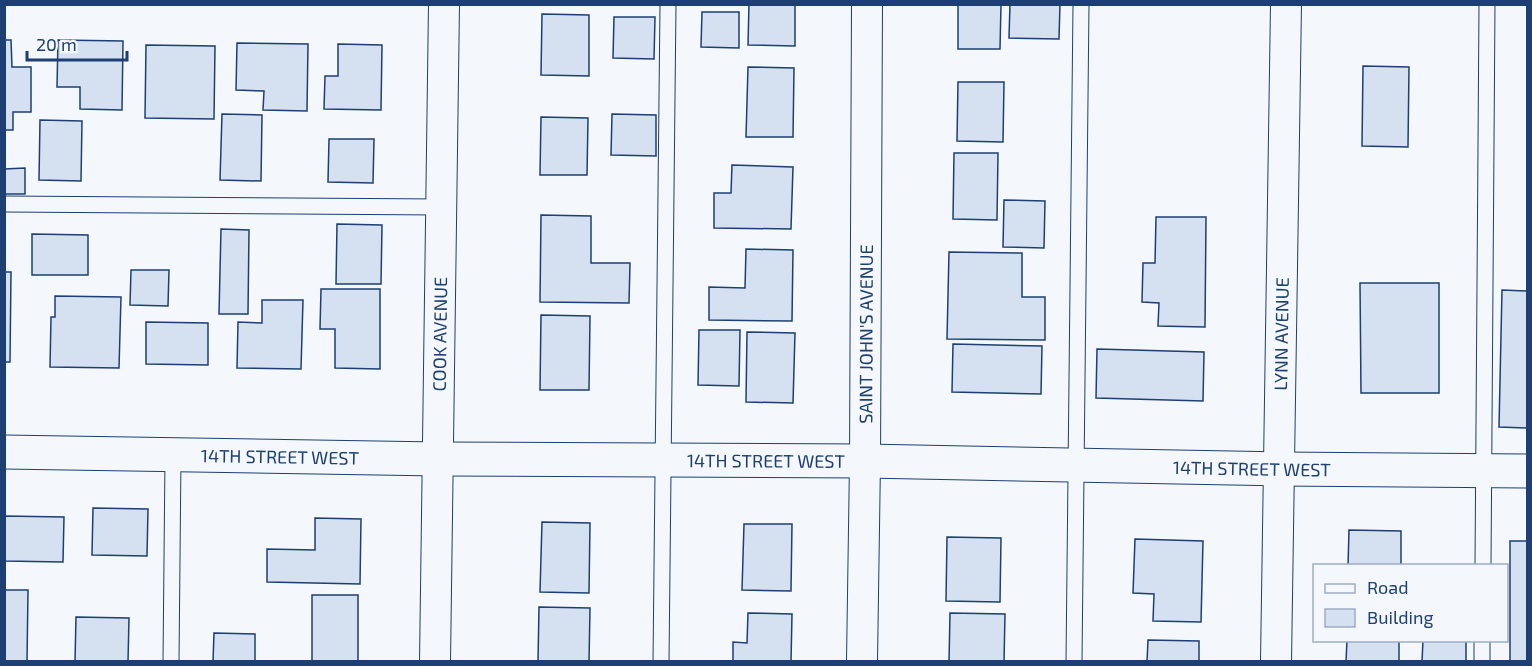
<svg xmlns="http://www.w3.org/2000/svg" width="1532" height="666" viewBox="0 0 1532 666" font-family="'Exo 2',sans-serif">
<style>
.building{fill:#d5e0f0;stroke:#1d3f73;stroke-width:1.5}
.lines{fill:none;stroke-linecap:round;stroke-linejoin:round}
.service-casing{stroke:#1d3f73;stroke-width:17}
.minor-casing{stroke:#1d3f73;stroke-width:32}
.tertiary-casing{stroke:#1d3f73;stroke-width:35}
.service{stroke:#f4f7fb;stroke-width:15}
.minor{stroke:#f4f7fb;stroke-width:30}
.tertiary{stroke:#f4f7fb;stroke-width:33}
.labels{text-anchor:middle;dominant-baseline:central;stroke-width:4.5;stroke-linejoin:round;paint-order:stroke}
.street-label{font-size:18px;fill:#1d3f73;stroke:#f4f7fb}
</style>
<rect width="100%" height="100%" fill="#f4f7fb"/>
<path class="building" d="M749,4H795V46L748,45Z
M958,4H1001L1000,49H958Z
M1010,4H1060L1059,39L1009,38Z
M702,12H739V48L701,47Z
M542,14L589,15V76L541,75Z
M614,17H655L654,59L613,58Z
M4,40H11L12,67H31V112H13V130H4Z
M58,40L123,41L122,110L80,109V87H57Z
M237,43L308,44L307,111L263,110L264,91L236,90Z
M338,44L382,45L381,110L324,109L325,76H338Z
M146,45L215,46L214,119L145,118Z
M1363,66L1409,67L1408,147L1362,146Z
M748,67L794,68L793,137H746Z
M958,82H1004L1003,142L957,141Z
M222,114L262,115L261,181L220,180Z
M612,114L656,115V156L611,155Z
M541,117L588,118L587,175H540Z
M40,120L82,121L81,181L39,180Z
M329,139H374L373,183L328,182Z
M954,153H998L997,220L953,219Z
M732,165L793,167L791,229L714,228V193H731Z
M25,168V194H4V169Z
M1004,200L1045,201L1044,248L1003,247Z
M541,215L591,216V263H630L629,303L540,302Z
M1156,217H1206L1205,327L1158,326L1159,303L1142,302L1143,263H1155Z
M337,224L382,225L381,284H336Z
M221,229L249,230L248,314H219Z
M32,234L88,235V275H32Z
M746,249L793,250L792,321L709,320V287L745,288Z
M949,252L1022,253V297H1045V340L947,339Z
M131,270H169L168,306L130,305Z
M4,272H11L10,362H4Z
M1360,283H1439V393H1361Z
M321,289H380V369L335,368V329H320Z
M1502,290L1528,291V428L1499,427Z
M55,296L121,297L119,368L50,367L51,317H55Z
M262,300H303L301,369L237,368L238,322L262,323Z
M541,315L590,316L589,390H540Z
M146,322L208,323V365L146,364Z
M699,330H740L739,386L698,385Z
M747,332L795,333L793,403L746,402Z
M953,344L1042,346L1041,394L952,392Z
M1097,349L1204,352L1203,401L1096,398Z
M93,508L148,509L147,556L92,555Z
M4,516L64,517L63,562L4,561Z
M315,518L361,519L360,584L267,582V549L315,550Z
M542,522L590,523L589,593L540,592Z
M744,524H792L791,591L742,590Z
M1349,530L1401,531V566H1348Z
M947,537L1001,538L1000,602L946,601Z
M1135,539L1203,541L1201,622L1153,621L1154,594L1133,593Z
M1510,541H1528V662H1510Z
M4,590H28L27,662H4Z
M312,595H358V662H312Z
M539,607L590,608L589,662H538Z
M748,613L792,614L791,662H733V642L747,643Z
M950,613L1005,614L1004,662H949Z
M76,617L129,618L128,662H75Z
M214,633L255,634V662H213Z
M1148,640L1199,641V662H1147Z
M1347,640H1399V662H1346Z
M1423,640H1466V662H1422Z"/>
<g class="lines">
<defs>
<path id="service" d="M4,204L442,207
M1483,566L1487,4
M171,662L173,456
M661,662L668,4
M1074,662L1081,4
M1482,662V640"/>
<g id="minor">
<path id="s1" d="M435,662L444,4"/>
<path id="s2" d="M862,662L865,461L867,4"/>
<path id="s3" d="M1276,662L1286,4"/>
</g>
<g id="tertiary">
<path id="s4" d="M4,452L438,459L865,461L1280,469L1528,471"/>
</g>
</defs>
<use href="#service" class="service-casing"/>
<use href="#minor" class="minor-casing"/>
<use href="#tertiary" class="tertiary-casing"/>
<use href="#service" class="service"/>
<use href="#minor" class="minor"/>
<use href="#tertiary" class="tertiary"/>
</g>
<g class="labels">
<g class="street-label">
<text stroke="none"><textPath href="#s1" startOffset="328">COOK AVENUE</textPath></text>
<text stroke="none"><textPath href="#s2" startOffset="328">SAINT JOHN'S AVENUE</textPath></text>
<text stroke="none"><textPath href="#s3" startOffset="328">LYNN AVENUE</textPath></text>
<text stroke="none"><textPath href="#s4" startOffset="276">14TH STREET WEST</textPath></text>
<text stroke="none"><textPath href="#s4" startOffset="762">14TH STREET WEST</textPath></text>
<text stroke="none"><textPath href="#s4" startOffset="1248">14TH STREET WEST</textPath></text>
</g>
</g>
<rect width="1532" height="666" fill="none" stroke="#1d3f73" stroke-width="12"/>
<rect x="1313" y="564" width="195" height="78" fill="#f4f7fb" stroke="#9eadc5" stroke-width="1.5"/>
<rect x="1325" y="584" width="30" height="9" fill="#f4f7fb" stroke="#9eadc5" stroke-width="1.5"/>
<text x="1367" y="594" font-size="18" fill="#1d3f73">Road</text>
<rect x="1325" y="609" width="30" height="18" fill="#d5e0f0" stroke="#9eadc5" stroke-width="1.5"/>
<text x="1367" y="624" font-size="18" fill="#1d3f73">Building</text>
<path d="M27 51v9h100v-9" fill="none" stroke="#1d3f73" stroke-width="3"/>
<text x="36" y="51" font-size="18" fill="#1d3f73" stroke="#f4f7fb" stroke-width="4.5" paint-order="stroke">20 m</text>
</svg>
